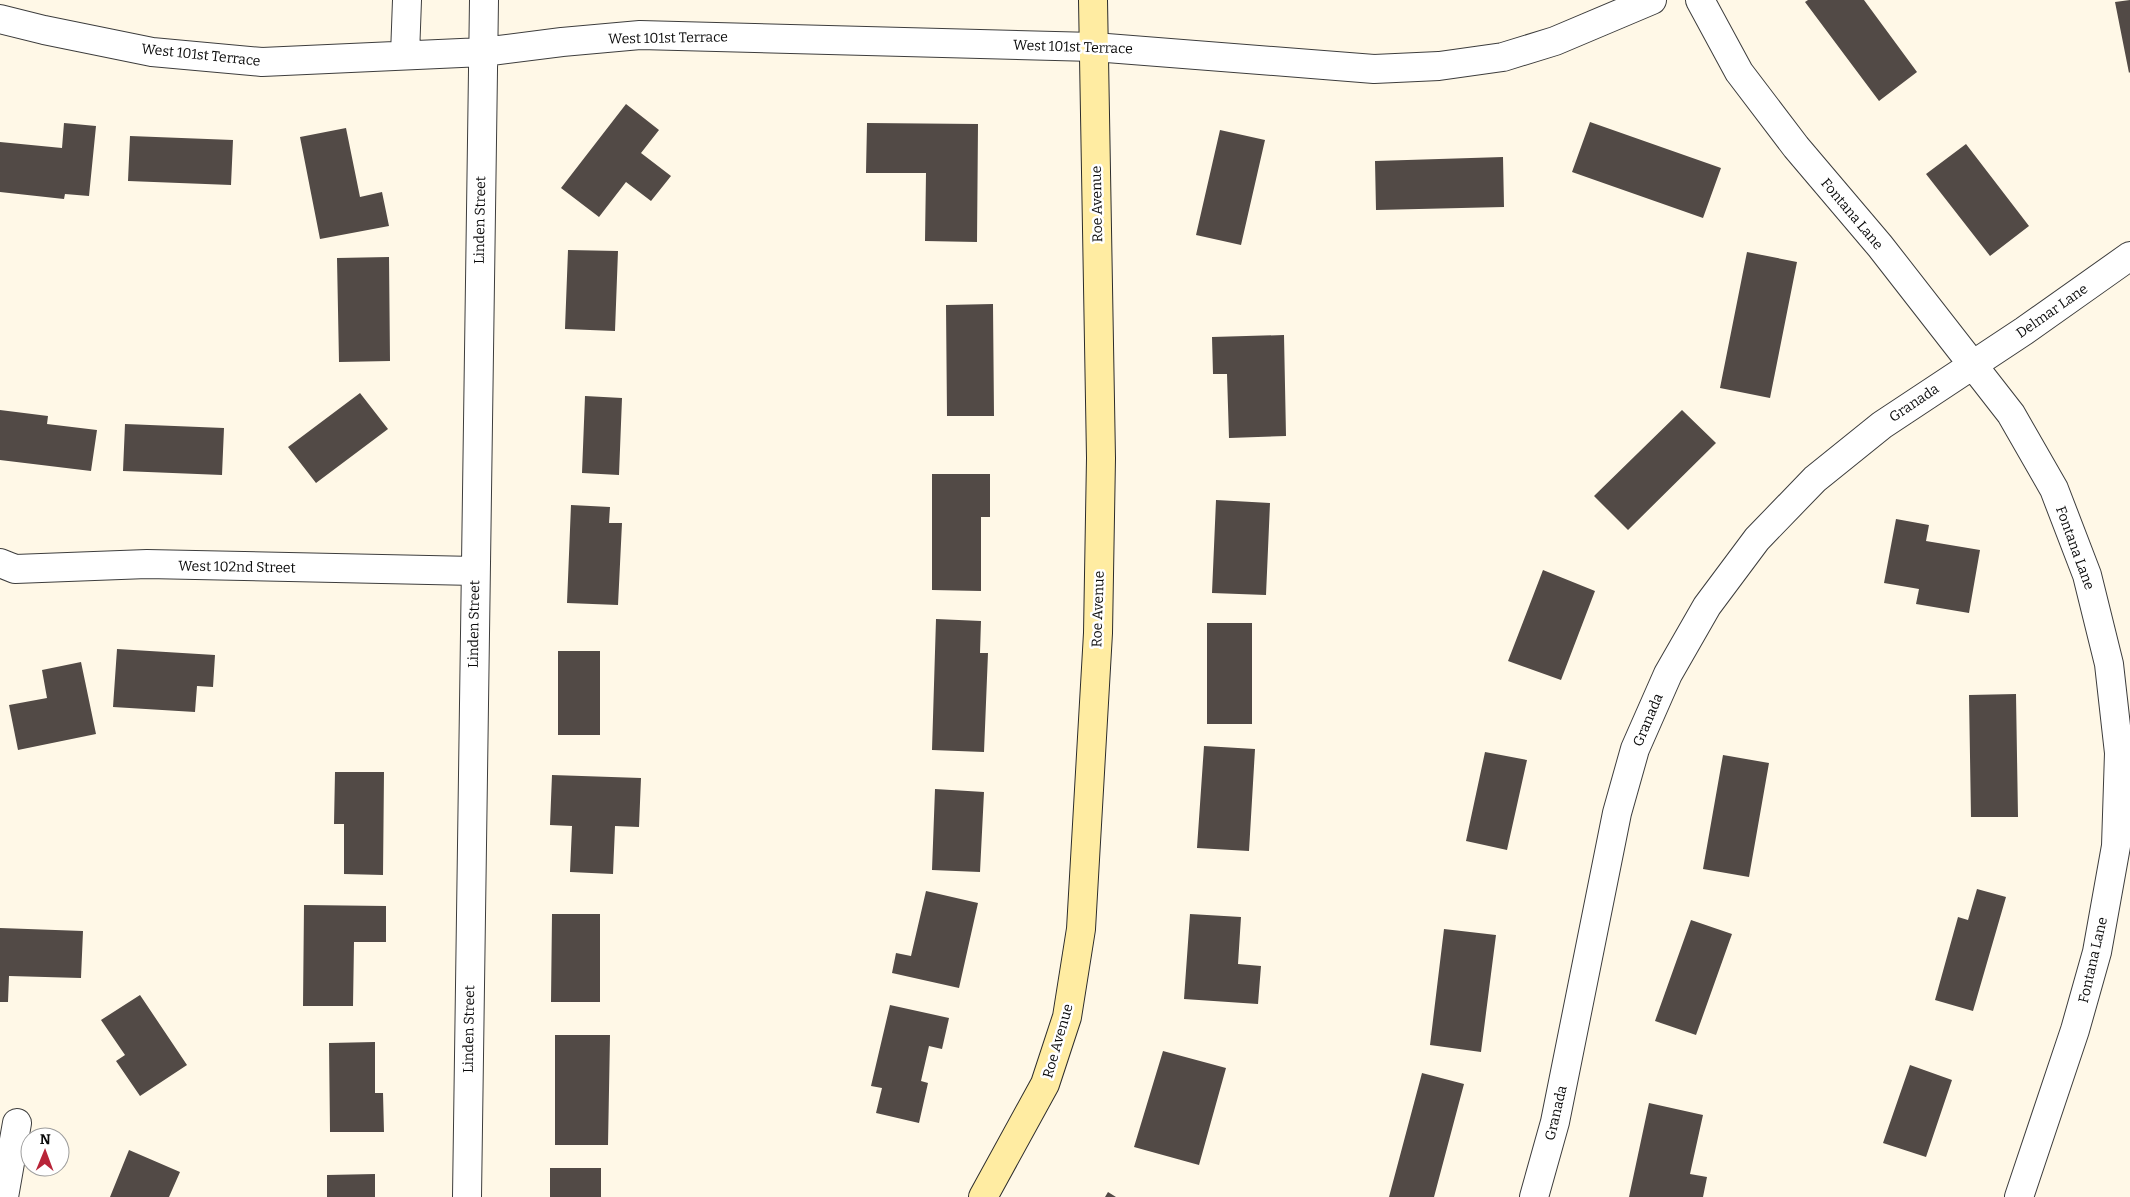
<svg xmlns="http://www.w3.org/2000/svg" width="2130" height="1197" viewBox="0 0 2130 1197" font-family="Bitter,serif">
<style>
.building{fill:#524a46}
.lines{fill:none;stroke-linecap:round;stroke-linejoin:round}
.street-casing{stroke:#3d3d3d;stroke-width:30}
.secondary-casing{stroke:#2c2c2c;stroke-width:30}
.street{stroke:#fff;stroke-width:28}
.secondary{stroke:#ffeca2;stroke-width:28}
.labels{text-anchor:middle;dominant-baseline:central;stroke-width:5;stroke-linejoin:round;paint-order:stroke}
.street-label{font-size:14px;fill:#0a0a0a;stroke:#fff}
</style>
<rect width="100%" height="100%" fill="#fff8e7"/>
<path class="building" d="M1808,0H1864L1917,72L1879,101L1805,2Z
M2130,0V72L2129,73L2115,2Z
M626,104L659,130L641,153L671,176L651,201L626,182L599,217L561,188Z
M1590,122L1721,168L1703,218L1572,172Z
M64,123L96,126L89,196L65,194L64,199L0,192V142L62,148Z
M867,123L978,124L977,242L925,241L926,173H866Z
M346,128L360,197L382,192L389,226L320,239L300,137Z
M1220,130L1265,140L1241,245L1196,235Z
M130,136L233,140L231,185L128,181Z
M1966,144L2029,226L1990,256L1926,174Z
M1503,157L1504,207L1376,210L1375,161Z
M568,250L618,251L615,331L565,329Z
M1747,252L1797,262L1770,398L1720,388Z
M389,257L390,361L339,362L337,258Z
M993,304L994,416H947L946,305Z
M1284,335L1286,436L1229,438L1227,374H1213L1212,337Z
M360,393L388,429L316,483L288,447Z
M585,396L622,398L619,475L582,473Z
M0,410L48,416L47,424L97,430L91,471L0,460Z
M1682,410L1716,443L1628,530L1594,496Z
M125,424L224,428L222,475L123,471Z
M932,474H990V517H981V591L932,590Z
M1216,500L1270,503L1266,595L1212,593Z
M571,505L610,507L609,523H622L618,605L567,603Z
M1896,519L1929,525L1926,541L1980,550L1969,613L1916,604L1919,589L1884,583Z
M1543,570L1595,591L1561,680L1508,661Z
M936,619L981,621L980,653H988L984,752L932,750Z
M1207,623H1252V724H1207Z
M117,649L215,655L213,687L197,686L195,712L113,707Z
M558,651H600V735H558Z
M81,662L96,734L18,750L9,705L47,698L42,670Z
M2016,694L2018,817H1971L1969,695Z
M1204,746L1255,749L1249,851L1197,848Z
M1485,752L1527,760L1507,850L1466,841Z
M1723,755L1769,763L1749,877L1703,869Z
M335,772H384L383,875L344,874V824H334Z
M552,775L641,778L639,827L615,826L613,874L570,872L572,826L550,825Z
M935,789L984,792L980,872L932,870Z
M1977,889L2006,897L1973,1011L1935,1000L1958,917L1968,920Z
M926,891L978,903L959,988L892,973L896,953L911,956Z
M304,905L386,906V942H354L353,1006H303Z
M552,914H600V1002H551Z
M1190,914L1241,917L1238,964L1261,966L1258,1004L1184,999Z
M1691,920L1732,934L1696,1035L1655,1021Z
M0,928L83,931L81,978L9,976L8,1002H0Z
M1444,929L1496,935L1481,1052L1430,1045Z
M140,995L187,1065L140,1096L116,1061L125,1055L101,1020Z
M890,1005L949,1018L942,1049L929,1046L921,1081L928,1083L919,1123L876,1113L882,1088L871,1086Z
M555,1035H610L608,1145H555Z
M375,1042V1093H383L384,1132H330L329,1043Z
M1163,1051L1226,1068L1199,1165L1134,1147Z
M1910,1065L1952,1080L1926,1157L1883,1143Z
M1422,1073L1464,1084L1434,1197H1389Z
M1649,1103L1703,1115L1690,1174L1707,1177L1703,1197H1629Z
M129,1150L180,1172L169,1197H110Z
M550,1168H601V1197H550Z
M375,1174V1197H327V1175Z
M1108,1192L1116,1197H1105Z"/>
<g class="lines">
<defs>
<path id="street" d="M1700,0L1739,72L1796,147L1880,246L2011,414L2054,489L2087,575L2109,664L2119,753L2116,846L2097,952L2075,1030L2019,1197
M0,19L44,30L152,52L262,62L483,52L562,42L640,35L1094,47L1374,69L1439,66L1503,57L1555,41L1652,0
M405,55L407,0
M0,563L15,569L147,564L475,571
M4,1197L17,1123
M467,1197L484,0
M1534,1197L1555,1122L1617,813L1635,749L1668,674L1707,606L1757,539L1815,479L1882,425L2024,331L2130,256"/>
<path id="secondary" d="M983,1197L1045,1084L1067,1017L1081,929L1098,633L1101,458L1093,0"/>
</defs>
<use href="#street" class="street-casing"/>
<use href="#secondary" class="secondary-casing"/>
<use href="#street" class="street"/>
<use href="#secondary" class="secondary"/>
</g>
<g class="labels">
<g class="street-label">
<text transform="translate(668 38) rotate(-1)">West 101st Terrace</text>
<text transform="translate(1073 47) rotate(2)">West 101st Terrace</text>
<text transform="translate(201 55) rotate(6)">West 101st Terrace</text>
<text transform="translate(1097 204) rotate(-91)">Roe Avenue</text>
<text transform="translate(1852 214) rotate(50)">Fontana Lane</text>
<text transform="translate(480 220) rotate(-89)">Linden Street</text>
<text transform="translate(2052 311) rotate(-35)">Delmar Lane</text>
<text transform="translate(1914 403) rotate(-34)">Granada</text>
<text transform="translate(2075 548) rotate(70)">Fontana Lane</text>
<text transform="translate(237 567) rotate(1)">West 102nd Street</text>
<text transform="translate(1098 609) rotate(-88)">Roe Avenue</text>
<text transform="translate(474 624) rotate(-89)">Linden Street</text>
<text transform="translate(1648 720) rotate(-67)">Granada</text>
<text transform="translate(2093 960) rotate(-77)">Fontana Lane</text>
<text transform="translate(469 1029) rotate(-89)">Linden Street</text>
<text transform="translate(1058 1041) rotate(-74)">Roe Avenue</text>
<text transform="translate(1556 1113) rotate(-77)">Granada</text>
</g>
</g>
<g transform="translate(45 1152) rotate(1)"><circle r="24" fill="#ffffff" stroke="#9d9d9d"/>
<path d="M0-4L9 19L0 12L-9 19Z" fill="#b82438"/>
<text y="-8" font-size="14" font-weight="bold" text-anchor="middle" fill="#0a0a0a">N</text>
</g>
</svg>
